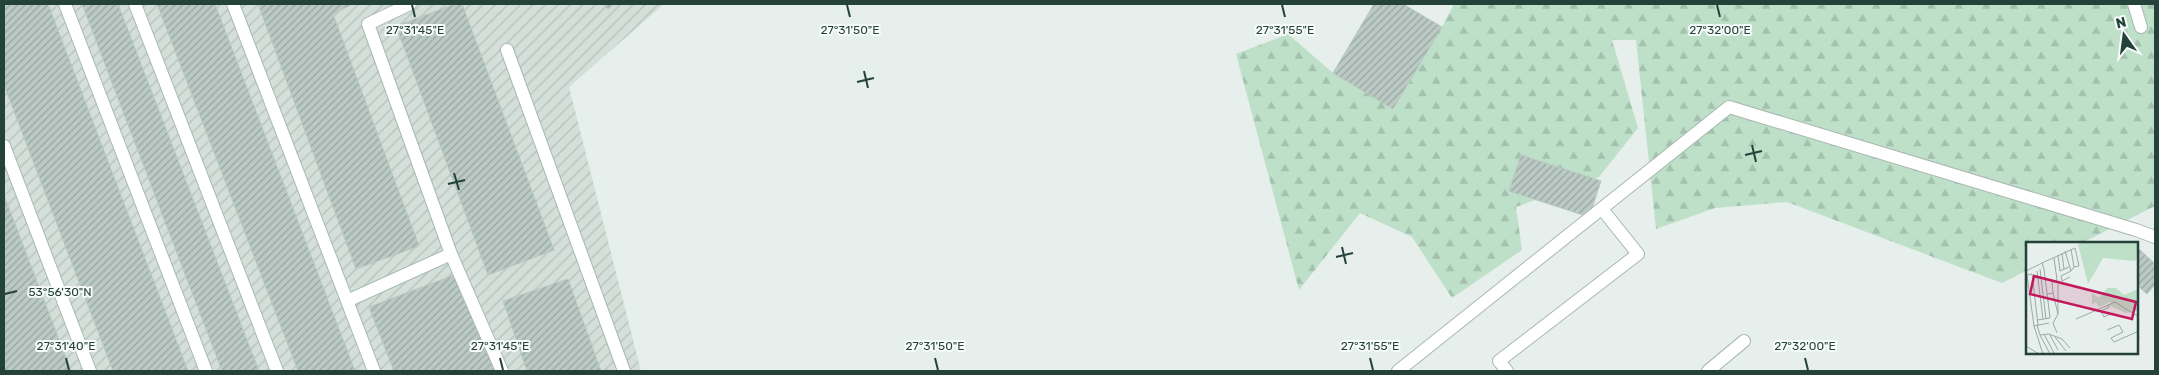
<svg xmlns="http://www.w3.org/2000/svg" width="2159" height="375" viewBox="0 0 2159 375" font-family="Rubik,sans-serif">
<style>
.industrial{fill:url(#industrial-furrows)}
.forest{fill:url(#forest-firs)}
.building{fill:url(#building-hatch);stroke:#b8c9c2}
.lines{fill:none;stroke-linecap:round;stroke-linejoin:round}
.lane-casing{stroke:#a8b8b2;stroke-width:14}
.lane{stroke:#fff;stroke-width:12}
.ticks{fill:none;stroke:#24423a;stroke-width:2}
.inset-road{fill:none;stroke:#98aaa4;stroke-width:1}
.view{fill:#c2185b;fill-opacity:0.15;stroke:#c2185b;stroke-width:2.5}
.inset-edge{fill:none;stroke:#24423a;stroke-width:2.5}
.ticks-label{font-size:12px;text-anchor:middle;fill:#24423a;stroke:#f7fbf9;stroke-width:4;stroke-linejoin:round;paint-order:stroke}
</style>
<defs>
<pattern id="industrial-furrows" width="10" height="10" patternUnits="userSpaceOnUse" patternTransform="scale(1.25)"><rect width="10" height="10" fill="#d4dfda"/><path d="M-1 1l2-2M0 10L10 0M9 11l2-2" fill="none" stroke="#b6c1bc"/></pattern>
<pattern id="forest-firs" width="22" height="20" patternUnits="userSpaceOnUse" patternTransform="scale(1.25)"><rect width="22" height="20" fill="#bfe0c8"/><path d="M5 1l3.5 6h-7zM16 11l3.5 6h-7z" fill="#a4c1ad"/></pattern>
<pattern id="building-hatch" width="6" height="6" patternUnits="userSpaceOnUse" patternTransform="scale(1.25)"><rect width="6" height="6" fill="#bbcac4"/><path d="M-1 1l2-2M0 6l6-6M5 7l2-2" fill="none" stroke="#98a6a0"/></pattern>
</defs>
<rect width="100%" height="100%" fill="#e6efeb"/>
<path class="industrial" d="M4,4H664L569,87L641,371H4Z"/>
<path class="forest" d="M1454,4H2155V206L2080,244H2028V270L2002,283L1787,202L1715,208L1656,229L1636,40H1612L1638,128L1599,177L1516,207L1522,250L1452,298L1412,237L1360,213L1299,290L1236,54L1288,34L1333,73L1393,109L1442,27Z"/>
<path class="building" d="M4,4H48L188,371H113L4,85Z
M82,4H118L259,371H222Z
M157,4H215L355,371H298Z
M258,4H353L333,14L419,246L356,269Z
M455,4H462L554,250L488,275L396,26Z
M604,4H614L608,9Z
M1374,4H1403L1442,27L1393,109L1333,73Z
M1521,155L1601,181L1589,217L1509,191Z
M4,195L71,371H5L4,368Z
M2138,248L2155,264V285L2147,294L2138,286Z
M457,274L494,371H394L369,307Z
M568,279L601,371H527L503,301Z"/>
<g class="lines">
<defs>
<path id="lane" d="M65,4L206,371
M135,4L277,371
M233,4L374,371
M2134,4L2141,27
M507,50L624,371
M4,146L90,371
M451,254L502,371
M347,301L451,254L368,24L410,4
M1398,371L1729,107L2136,230L2155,237
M1507,371L1499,361L1638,254L1602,209
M1708,371L1744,341"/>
</defs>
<use href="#lane" class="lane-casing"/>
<use href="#lane" class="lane"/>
</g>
<path class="ticks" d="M412,5L415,17M847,5L850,17M1282,5L1285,17M1717,5L1720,17M864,71L868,88M857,82L874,78M1752,145L1756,162M1745,155L1762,151M454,173L459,190M448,184L465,180M1342,247L1346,264M1336,257L1353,253M5,294L17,291M66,358L69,370M500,358L503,370M935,358L938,370M1370,358L1373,370M1805,358L1808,370"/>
<g transform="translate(2026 242)">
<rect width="112" height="112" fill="#e6efeb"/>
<path d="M58,0H112V13L109,19L77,16L62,42L52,2Z" fill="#bfe0c8"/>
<path d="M81,46H90L98,53L112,47V68L100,71L84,64V60L73,65L70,60L66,63V51L73,56Z" fill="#bfe0c8"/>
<path class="inset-road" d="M45,7L48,25L45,29M39,9L45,29L35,34L36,39L44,35M36,11L38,27M32,13L34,29L43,25M16,21L49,6L53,24L48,25M14,27L20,77M0,29L16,21L18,27L24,76L11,78M11,29L17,77M6,32L1,33L8,84M6,32L12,83M32,42V72M27,51L32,72L27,81L31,91M21,52L27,51L26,40L31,38L28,16M82,63L83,65L75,69L78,75L87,71M50,77L89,60L113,75M11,83L14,93L23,92L36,97L44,106M81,88L93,83L97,90L85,96L88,100L113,89M18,92L28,111M14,93L24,112M24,93L32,108M29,95L40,109M0,104L13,112M17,112L8,84L23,81M111,112L113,94"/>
<path class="view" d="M8,34L110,60L106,77L4,52Z"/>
<rect width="112" height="112" class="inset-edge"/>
</g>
<g class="ticks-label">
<text x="415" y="34">27°31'45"E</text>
<text x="850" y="34">27°31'50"E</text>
<text x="1285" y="34">27°31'55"E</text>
<text x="1720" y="34">27°32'00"E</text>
<text x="60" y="296">53°56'30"N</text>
<text x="66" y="350">27°31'40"E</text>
<text x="500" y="350">27°31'45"E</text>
<text x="935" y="350">27°31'50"E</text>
<text x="1370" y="350">27°31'55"E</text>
<text x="1805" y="350">27°32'00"E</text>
</g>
<rect width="2159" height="375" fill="none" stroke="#24423a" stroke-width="10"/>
<g transform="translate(2124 35) rotate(346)" stroke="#f7fbf9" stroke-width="4" paint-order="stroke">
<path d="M0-4L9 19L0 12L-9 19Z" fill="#24423a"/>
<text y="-8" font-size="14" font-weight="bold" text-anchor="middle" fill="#24423a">N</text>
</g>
</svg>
